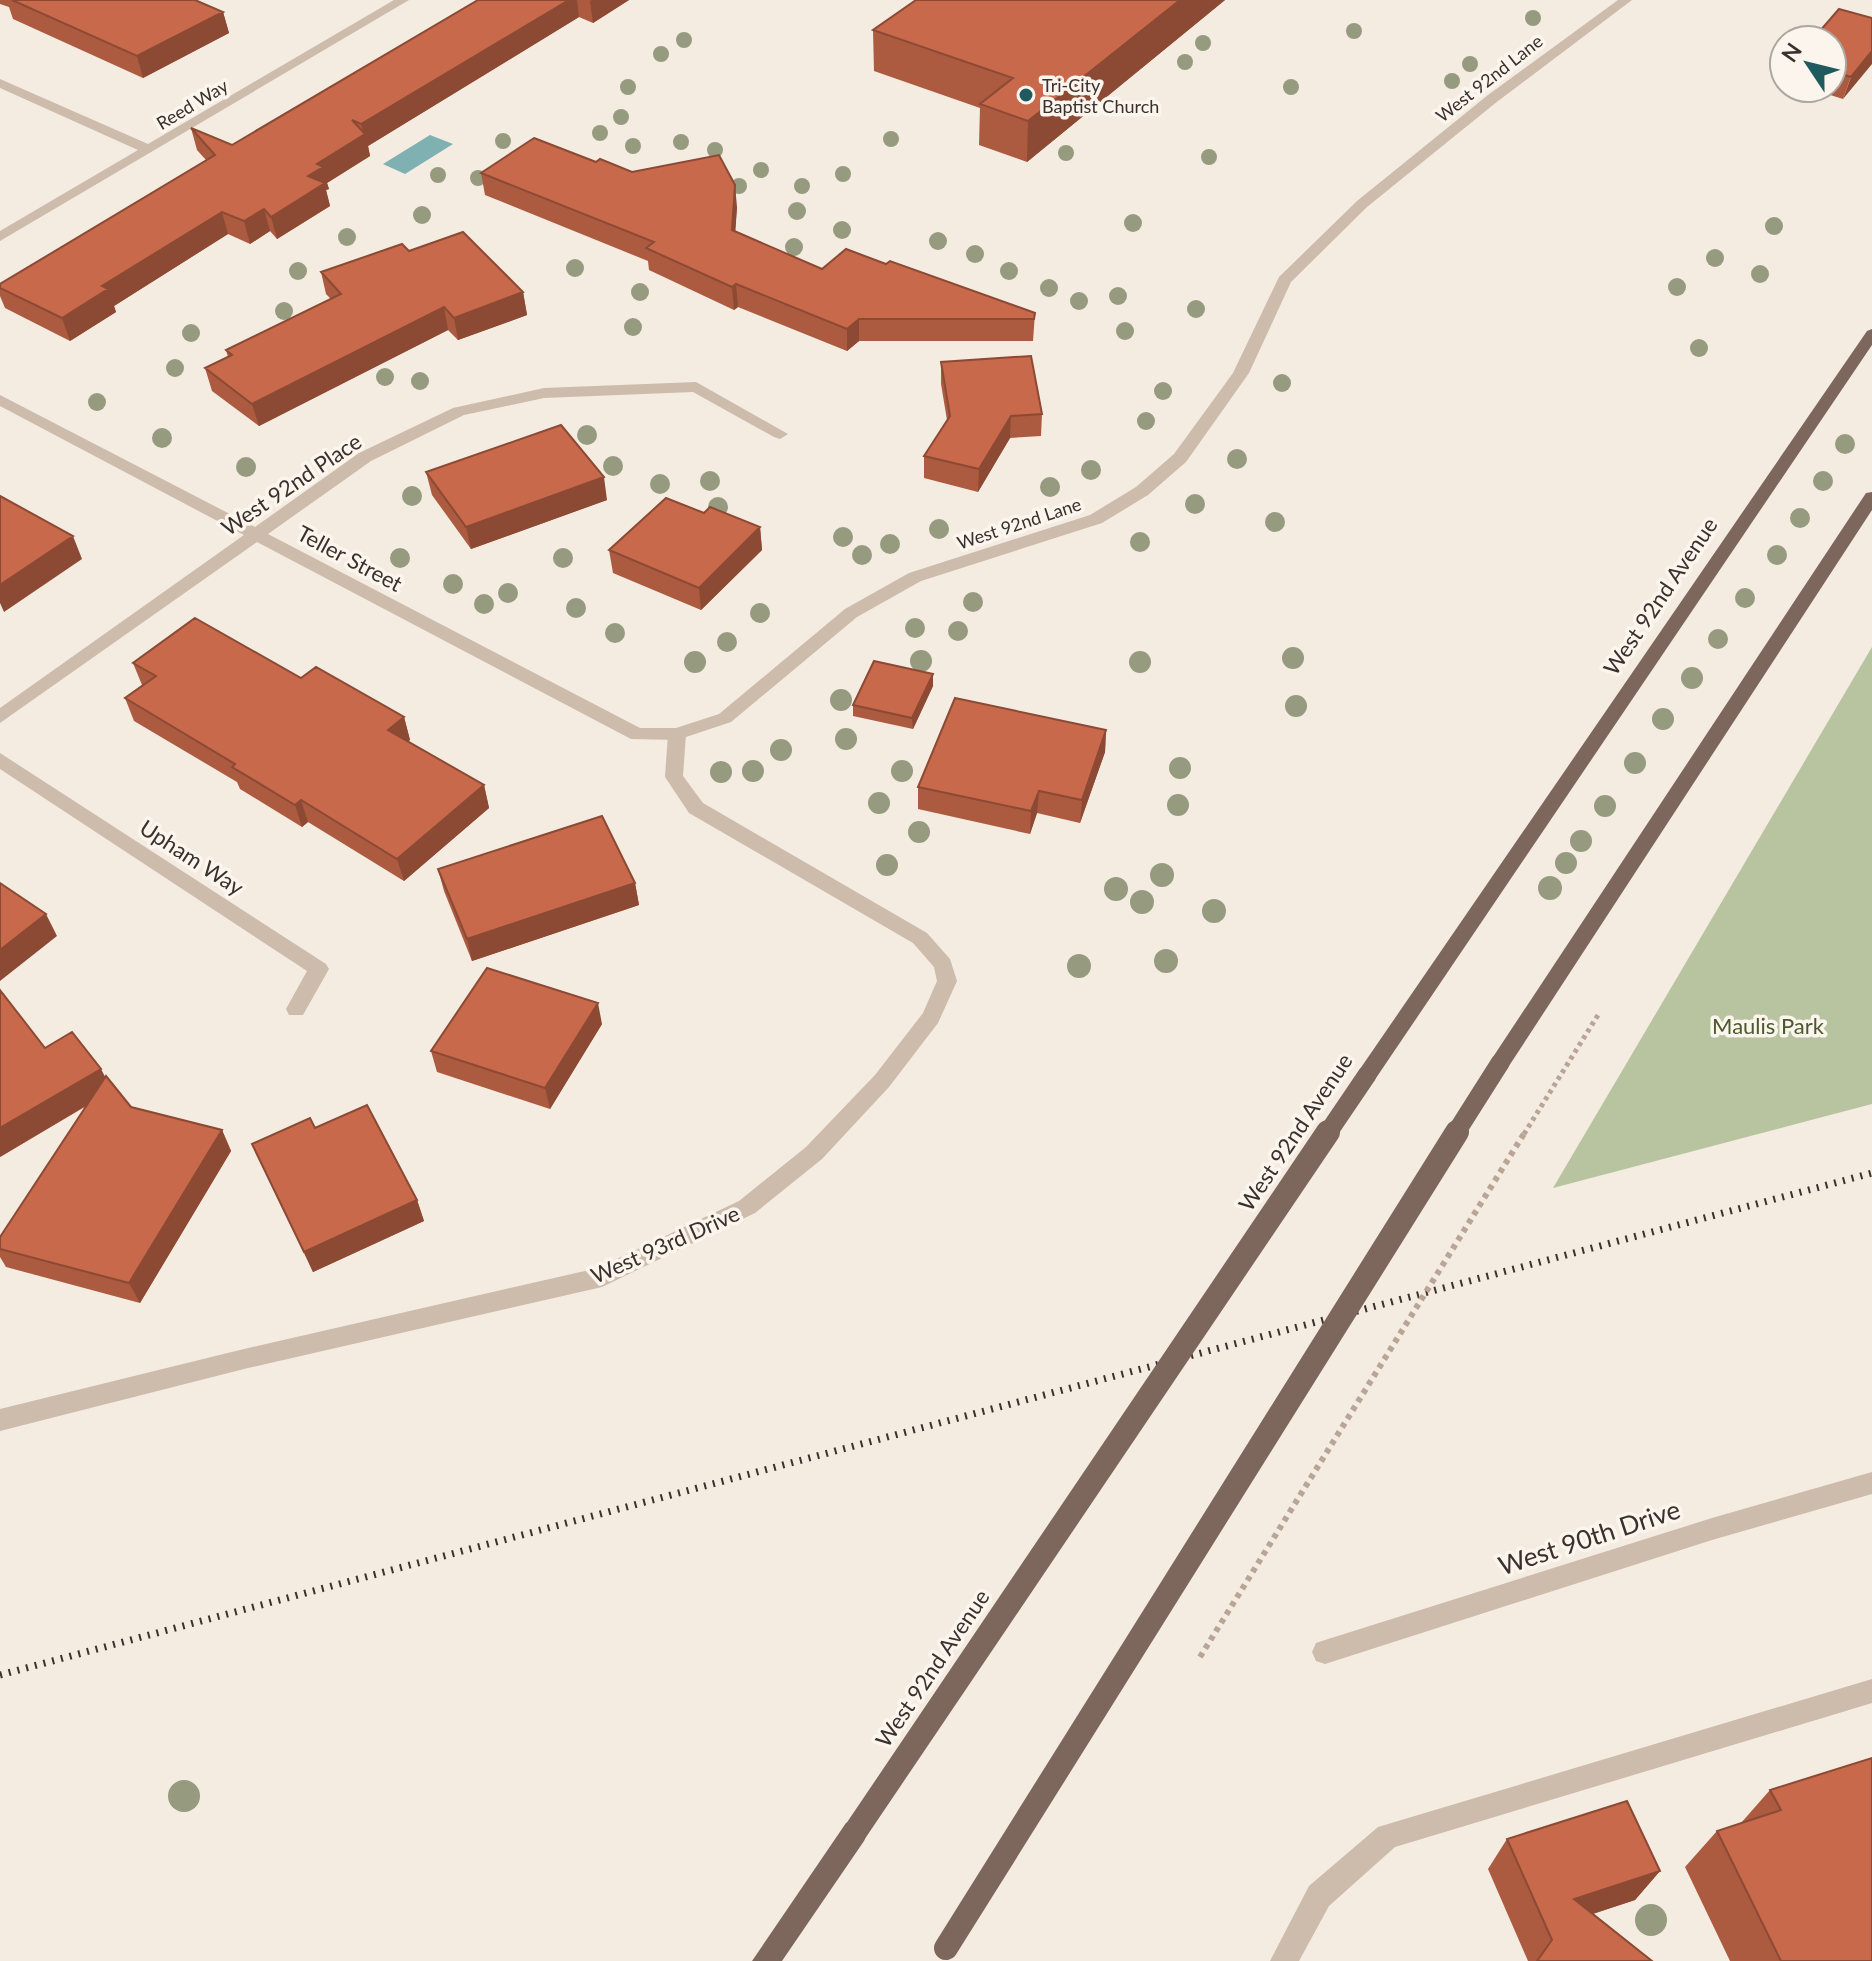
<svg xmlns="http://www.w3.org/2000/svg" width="1872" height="1961" viewBox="0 0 1872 1961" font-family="Lato,sans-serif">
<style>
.green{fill:#b8c4a0}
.water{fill:#7fb0b2}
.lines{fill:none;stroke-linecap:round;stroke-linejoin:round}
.lane{fill:#cdbbac;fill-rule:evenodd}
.street{fill:#cdbbac;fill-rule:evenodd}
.primary{fill:#7d675c;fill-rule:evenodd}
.rail{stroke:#3b302b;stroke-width:7;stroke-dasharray:2 7;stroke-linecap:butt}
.path-bridge-far1{stroke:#b9a596;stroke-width:5;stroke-dasharray:4 4;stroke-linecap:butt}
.path-bridge{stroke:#b9a596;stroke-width:6;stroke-dasharray:5 5;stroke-linecap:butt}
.primary-bridge-far1{stroke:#7d675c;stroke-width:19}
.primary-bridge{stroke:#7d675c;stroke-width:24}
.tree{fill:#969b7f}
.wall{fill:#ac5a40}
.shaded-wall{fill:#8c4a34}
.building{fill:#c8694b;stroke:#8c4a34;stroke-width:2}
.poi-dot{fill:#1f5a5e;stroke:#fbf5ee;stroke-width:3}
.labels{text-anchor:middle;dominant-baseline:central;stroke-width:7;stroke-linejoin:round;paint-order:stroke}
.far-street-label{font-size:18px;fill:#3b302b;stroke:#fbf5ee}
.far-poi-label{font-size:18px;fill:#3b302b;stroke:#fbf5ee;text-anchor:start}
.street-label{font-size:22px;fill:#3b302b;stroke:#fbf5ee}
.park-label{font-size:22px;fill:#4a5a2e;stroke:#fbf5ee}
.near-street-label{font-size:26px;fill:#3b302b;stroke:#fbf5ee}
</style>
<rect width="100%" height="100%" fill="#f4ebe1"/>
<path class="green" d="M1872,647V1104L1553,1188Z"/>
<path class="water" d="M430,135L453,144L405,174L383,164Z"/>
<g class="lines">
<path class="lane" d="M677,728L686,734L683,776L703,803L927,933L950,959L957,981L938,1023L889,1087L822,1159L755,1213L602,1287L248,1368L0,1431V1409L248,1348L598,1268L739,1201L806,1147L875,1075L923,1013L937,981L934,967L913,943L689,813L665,777L668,734Z
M1872,1679V1703L1395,1847L1329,1906L1299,1961H1270L1309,1886L1378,1827Z"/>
<path class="street" d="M394,0H409L0,241V231L138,150L0,88V79L148,144Z
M1618,0H1632L1498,101L1367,207L1291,282L1249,373L1186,462L1148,495L1102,523L921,581L857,617L731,722L677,740L631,739L257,542L0,723V708L244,535L0,406V395L255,527L359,453L453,408L544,388L696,382L788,434L780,439L774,437L693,392L544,398L464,415L371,461L268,534L640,728H676L719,714L845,609L909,573L1090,515L1136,487L1174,454L1233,373L1279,277L1357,201L1488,95Z
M0,753L326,964L329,969L303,1015H289L286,1009L307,971L0,769Z
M1872,1472V1494L1712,1540L1325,1664L1316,1661L1312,1652L1316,1643L1325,1640L1712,1518Z"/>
<path class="primary" d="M1872,329V345L1374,1081L1367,1083L1360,1081L1357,1075L1360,1069L1867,331Z
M1872,492V510L1507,1069L1500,1071L1493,1069L1490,1063L1493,1057L1866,493Z
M855,1819L864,1823L868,1832L864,1841L782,1961H752L846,1823Z"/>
<path class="rail" d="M0,1675L1872,1173"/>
<path class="path-bridge-far1" d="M1524,1134L1598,1015"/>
<path class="path-bridge" d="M1200,1657L1525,1132"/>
<path class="primary-bridge-far1" d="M1327,1134L1367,1075
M1455,1134L1500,1063"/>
<path class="primary-bridge" d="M855,1832L1328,1132
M946,1948L1457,1132"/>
</g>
<g class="tree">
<circle cx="1533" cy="18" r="8"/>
<circle cx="1354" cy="31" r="8"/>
<circle cx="684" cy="40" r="8"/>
<circle cx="1203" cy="43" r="8"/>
<circle cx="661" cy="54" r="8"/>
<circle cx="1185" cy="62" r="8"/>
<circle cx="1470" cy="64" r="8"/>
<circle cx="1452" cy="81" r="8"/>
<circle cx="628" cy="87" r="8"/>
<circle cx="1291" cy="87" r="8"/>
<circle cx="621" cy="117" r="8"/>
<circle cx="600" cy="133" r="8"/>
<circle cx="891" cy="139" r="8"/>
<circle cx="503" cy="141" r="8"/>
<circle cx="681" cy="142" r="8"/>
<circle cx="633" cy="146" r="8"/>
<circle cx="715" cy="150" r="8"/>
<circle cx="1066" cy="153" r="8"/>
<circle cx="1209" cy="157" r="8"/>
<circle cx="761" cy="170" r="8"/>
<circle cx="843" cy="174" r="8"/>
<circle cx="438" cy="175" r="8"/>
<circle cx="478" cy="178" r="8"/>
<circle cx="739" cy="186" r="8"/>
<circle cx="802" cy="186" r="8"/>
<circle cx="797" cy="211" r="9"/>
<circle cx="422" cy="215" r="9"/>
<circle cx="1133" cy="223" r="9"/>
<circle cx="1774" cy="226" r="9"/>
<circle cx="842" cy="230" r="9"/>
<circle cx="347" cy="237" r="9"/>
<circle cx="938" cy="241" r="9"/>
<circle cx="794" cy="247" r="9"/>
<circle cx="975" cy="254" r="9"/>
<circle cx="1715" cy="258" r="9"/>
<circle cx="575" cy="268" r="9"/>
<circle cx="298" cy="271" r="9"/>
<circle cx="1009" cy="271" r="9"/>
<circle cx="1760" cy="274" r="9"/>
<circle cx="1677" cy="287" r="9"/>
<circle cx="1049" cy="288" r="9"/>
<circle cx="640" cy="292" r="9"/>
<circle cx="1118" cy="296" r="9"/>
<circle cx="1079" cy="301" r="9"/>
<circle cx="1196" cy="309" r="9"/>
<circle cx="284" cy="311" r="9"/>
<circle cx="633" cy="327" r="9"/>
<circle cx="1125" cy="331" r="9"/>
<circle cx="191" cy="333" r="9"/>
<circle cx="1699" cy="348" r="9"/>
<circle cx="175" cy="368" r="9"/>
<circle cx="385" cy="377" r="9"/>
<circle cx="420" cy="381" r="9"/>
<circle cx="1282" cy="383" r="9"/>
<circle cx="1163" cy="391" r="9"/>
<circle cx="97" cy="402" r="9"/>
<circle cx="1146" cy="421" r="9"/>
<circle cx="587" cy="435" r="10"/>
<circle cx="162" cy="438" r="10"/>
<circle cx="1845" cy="444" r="10"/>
<circle cx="1237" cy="459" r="10"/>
<circle cx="613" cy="466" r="10"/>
<circle cx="246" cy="467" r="10"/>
<circle cx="1091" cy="470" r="10"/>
<circle cx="710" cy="481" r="10"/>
<circle cx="1823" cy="481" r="10"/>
<circle cx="660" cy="484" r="10"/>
<circle cx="1050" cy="487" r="10"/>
<circle cx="412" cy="496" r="10"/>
<circle cx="1195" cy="504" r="10"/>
<circle cx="718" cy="507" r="10"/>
<circle cx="1800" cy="518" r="10"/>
<circle cx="1275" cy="522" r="10"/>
<circle cx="939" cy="529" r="10"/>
<circle cx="843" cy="537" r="10"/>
<circle cx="1140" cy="542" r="10"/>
<circle cx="890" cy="544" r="10"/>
<circle cx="862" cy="555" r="10"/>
<circle cx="1777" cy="555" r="10"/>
<circle cx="400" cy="558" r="10"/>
<circle cx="563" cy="558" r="10"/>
<circle cx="453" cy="584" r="10"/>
<circle cx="508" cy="593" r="10"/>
<circle cx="1745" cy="598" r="10"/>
<circle cx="973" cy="602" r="10"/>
<circle cx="484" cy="604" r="10"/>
<circle cx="576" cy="608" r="10"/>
<circle cx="760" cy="613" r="10"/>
<circle cx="915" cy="628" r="10"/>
<circle cx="958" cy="631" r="10"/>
<circle cx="615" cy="633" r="10"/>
<circle cx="1718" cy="639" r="10"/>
<circle cx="727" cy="642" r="10"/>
<circle cx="1293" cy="658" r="11"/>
<circle cx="921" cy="661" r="11"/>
<circle cx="695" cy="662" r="11"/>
<circle cx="1140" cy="662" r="11"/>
<circle cx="1692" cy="678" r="11"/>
<circle cx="841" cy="700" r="11"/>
<circle cx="1296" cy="706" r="11"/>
<circle cx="1663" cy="719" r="11"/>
<circle cx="846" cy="739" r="11"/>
<circle cx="781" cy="750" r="11"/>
<circle cx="1635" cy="763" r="11"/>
<circle cx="1180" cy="768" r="11"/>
<circle cx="753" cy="771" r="11"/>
<circle cx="902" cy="771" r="11"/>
<circle cx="721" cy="772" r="11"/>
<circle cx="879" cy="803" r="11"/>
<circle cx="1178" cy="805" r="11"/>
<circle cx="1605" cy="806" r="11"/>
<circle cx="919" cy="832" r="11"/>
<circle cx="1581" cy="841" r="11"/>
<circle cx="1566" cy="863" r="11"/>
<circle cx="887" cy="865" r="11"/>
<circle cx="1162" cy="875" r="12"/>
<circle cx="1550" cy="888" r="12"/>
<circle cx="1116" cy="889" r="12"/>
<circle cx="1142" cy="902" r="12"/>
<circle cx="1214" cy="911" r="12"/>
<circle cx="1166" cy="961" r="12"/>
<circle cx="1079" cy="966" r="12"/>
<circle cx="184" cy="1796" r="16"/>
<circle cx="1651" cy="1920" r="16"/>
</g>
<path class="wall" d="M0,0H195L223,12L229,33L143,78L13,19L9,7L0,4Z
M478,0H629L593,23L579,17L368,146L370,156L327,183L329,189L326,190L330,206L277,239L270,231L250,244L228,234L114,306L116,312L70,341L5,308L0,296V284L206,160L197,150L191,128L232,145Z
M916,0H1225L1027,162L979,145L980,108L874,71L873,30Z
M1872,18L1843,99L1808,88H1832V40Z
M632,172L737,207L735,231L822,269L886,264L1035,313L1033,341H859L847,351L738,307L734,310L649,270L648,261L485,195L481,173Z
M409,251L523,292L527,315L458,340L448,330L259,426L212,391L205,368L228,357L226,350L331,299L326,294L321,272Z
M941,362L1042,414L1041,436L1010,438L978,492L924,478V456L947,420L941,384Z
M426,472L607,500L471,549L432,495Z
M760,527L762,550L701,610L613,573L609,550Z
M133,663L301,678L404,717L410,740L408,741L484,785L489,808L404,881L308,822L302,827L240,789L237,782L134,721L125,698L142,685Z
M933,674V686L913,729L853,716V705Z
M1106,730L1105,752L1080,823L1037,813L1030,834L918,809V787Z
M438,869L635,883L639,905L472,961L444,891Z
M602,1024L550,1109L437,1072L431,1051Z
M45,1048L105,1078L131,1107L222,1130L231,1151L140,1303L6,1267L0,1257V1237L88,1105L0,1157Z
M315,1128L417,1200L424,1221L313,1272L252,1144Z
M1770,1790L1872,1961H1730L1685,1867L1717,1831L1741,1823Z
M1507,1839L1660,1871L1635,1900L1593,1914L1652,1961H1528L1488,1869Z"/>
<path class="shaded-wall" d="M569,0H577L579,17L368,146L370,156L327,183L329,189L326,190L330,206L277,239L271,217L317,164L364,135L361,124Z
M592,0H629L593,23L590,1Z
M1180,0H1225L1027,162L1028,121Z
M223,12L229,33L143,78L137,56Z
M1872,51V64L1843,99L1851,77Z
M735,185L737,207L734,252L732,230Z
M264,209L270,231L250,244L244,221Z
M222,212L228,234L114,306L116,312L70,341L62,318L102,286Z
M736,284L738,307L734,310L732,287Z
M523,292L527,315L458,340L454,318Z
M444,307L448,330L259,426L252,404Z
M859,319V341L847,351V329Z
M1011,416L1010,438L978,492L979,469Z
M604,477L607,500L471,549L466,527Z
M760,527L762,550L701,610L699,588Z
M73,536L82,559L4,612L0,603V585Z
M933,674V686L913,729L912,718Z
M404,717L410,740L394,752L388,730Z
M1106,730L1105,752L1080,823L1082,800Z
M484,785L489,808L404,881L397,859Z
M1039,791L1037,813L1030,834L1031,811Z
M301,800L308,822L302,827L295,805Z
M635,883L639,905L472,961L467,939Z
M46,914L57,936L0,981V950Z
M598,1003L602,1024L550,1109L545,1088Z
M101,1069L112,1090L0,1157V1128Z
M222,1130L231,1151L140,1303L129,1283Z
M417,1200L424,1221L313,1272L304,1252Z
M1660,1871L1635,1900L1552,1927L1574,1899Z"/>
<path class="building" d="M12,0H195L223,12L137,56Z
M478,0H569L361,124L352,120L365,134L317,164L323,167L308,176L325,183L271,217L264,209L244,221L222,212L102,286L108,289L62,318L0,288V284L215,155L191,128L232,145Z
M916,0H1180L1028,121L980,104L1013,78L873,30Z
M1839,9L1872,18V51L1851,77L1832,71V40H1812Z
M534,138L596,162L600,159L632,172L719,155L735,185L732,230L822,269L846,249L886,264L890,261L1035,313L1034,319H859L847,329L736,284L732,287L646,248L654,242L481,173Z
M463,232L523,292L454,318L444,307L252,404L205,368L232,355L226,350L341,294L321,272L402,244L409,251Z
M1031,356L1042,414L1011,416L979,469L924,456L950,416L941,362Z
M561,425L604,477L466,527L426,472Z
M0,496L73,536L0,585Z
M666,498L704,513L710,507L760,527L699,588L609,550Z
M195,618L301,678L316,667L404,717L388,730L484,785L397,859L301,800L295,805L232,767L235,764L125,698L156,676L133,663Z
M874,661L933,674L912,718L853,705Z
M955,698L1106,730L1082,800L1039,791L1031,811L918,787Z
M602,816L635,883L467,939L438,869Z
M0,883L46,914L0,950Z
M487,968L598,1003L545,1088L431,1051Z
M0,990L45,1048L72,1032L101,1069L0,1128Z
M106,1076L131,1107L222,1130L129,1283L0,1249V1237Z
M367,1105L417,1200L304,1252L252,1144L310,1118L315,1128Z
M1872,1758V1961H1781L1717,1831L1781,1810L1770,1790Z
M1627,1801L1660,1871L1574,1899L1652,1961H1537L1552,1940L1507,1839Z"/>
<circle class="poi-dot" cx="1026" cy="95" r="8"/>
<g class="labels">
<g class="far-street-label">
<text transform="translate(1489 78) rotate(-38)">West 92nd Lane</text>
<text transform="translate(192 104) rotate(-31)">Reed Way</text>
<text transform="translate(1019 523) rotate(-18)">West 92nd Lane</text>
</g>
<g class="far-poi-label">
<text x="1042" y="85">Tri-City<tspan x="1042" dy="21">Baptist Church</tspan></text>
</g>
<g class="street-label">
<text transform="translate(291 484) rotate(-34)">West 92nd Place</text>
<text transform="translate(350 558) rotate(28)">Teller Street</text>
<text transform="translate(1660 596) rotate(-56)">West 92nd Avenue</text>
<text transform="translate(192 857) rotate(33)">Upham Way</text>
<text transform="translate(1295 1132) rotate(-56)">West 92nd Avenue</text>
<text transform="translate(665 1244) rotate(-24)">West 93rd Drive</text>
<text transform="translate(932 1668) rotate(-56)">West 92nd Avenue</text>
</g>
<g class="park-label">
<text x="1768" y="1025">Maulis Park</text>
</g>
<g class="near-street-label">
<text transform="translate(1589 1537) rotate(-18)">West 90th Drive</text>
</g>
</g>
<g transform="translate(1808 64) rotate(305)"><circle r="38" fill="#fbf5ee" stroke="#aea6a0" stroke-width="2"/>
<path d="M0-6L14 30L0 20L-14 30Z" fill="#1f5a5e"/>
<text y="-12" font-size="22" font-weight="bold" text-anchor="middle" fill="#3b302b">N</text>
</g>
</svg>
